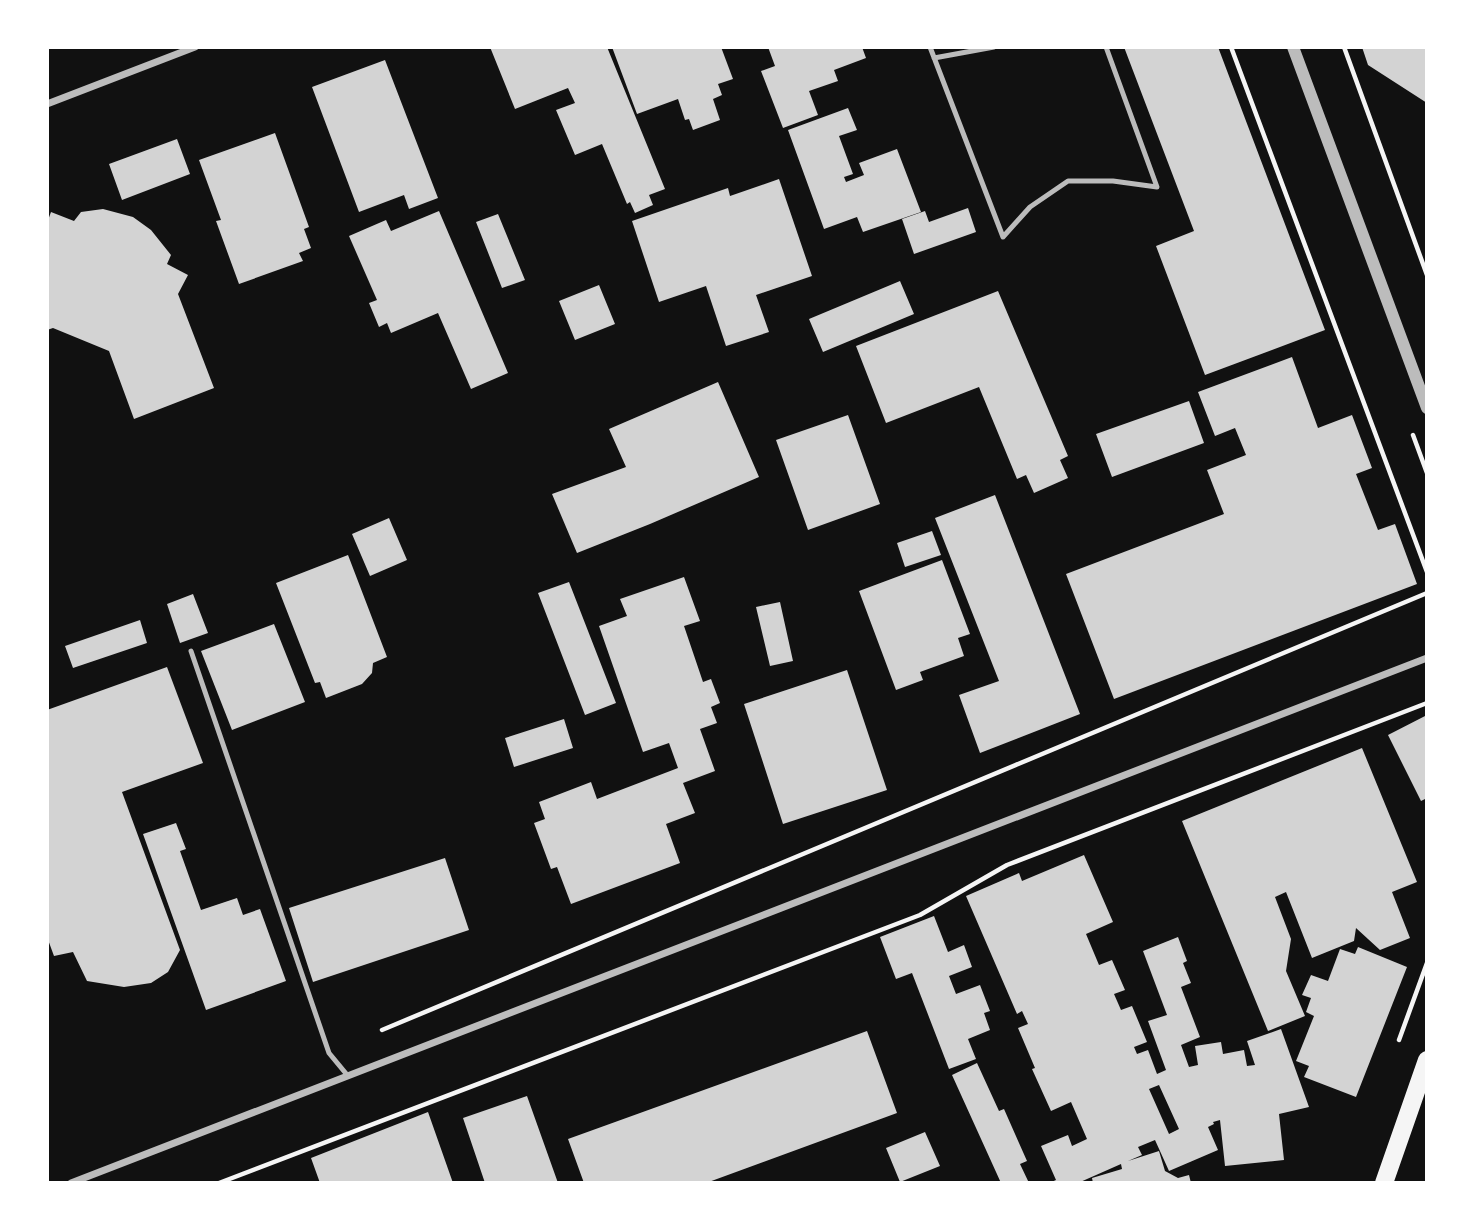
<svg xmlns="http://www.w3.org/2000/svg" width="1474" height="1230" viewBox="0 0 1474 1230" font-family="'PT Serif',serif">
<style>
.building{fill:#d3d3d3;fill-rule:evenodd}
.lines{fill:none;stroke-linecap:round;stroke-linejoin:round}
.path{stroke:#f5f5f5;stroke-width:4.5}
.service{stroke:#bcbcbc;stroke-width:5}
.minor{stroke:#bcbcbc;stroke-width:7}
.tertiary{stroke:#bcbcbc;stroke-width:12}
.primary{stroke:#f5f5f5;stroke-width:18}
</style>
<rect width="100%" height="100%" fill="#111"/>
<path class="building" d="M490,47H607L665,189L649,195L653,205L635,213L630,202L627,204L602,144L575,155L556,110L575,103L568,88L515,109Z
M612,47H721L733,79L718,84L722,95L713,99L720,120L693,130L689,119L685,120L678,99L637,114Z
M768,47H862L866,58L834,70L838,81L809,91L818,115L783,128L761,71L775,66Z
M1124,47H1218L1325,330L1205,375L1156,246L1194,231Z
M1362,47H1427V103L1368,65Z
M385,60L438,198L409,209L404,195L359,212L312,87Z
M848,108L857,130L839,136L853,174L844,177L846,182L864,175L859,163L897,149L921,212L863,232L857,217L824,229L788,130Z
M275,133L309,227L304,229L311,248L299,253L303,261L239,284L216,221L221,220L199,160Z
M177,139L190,174L122,200L109,164Z
M779,179L812,276L756,295L769,332L726,346L706,286L659,302L632,221L728,188L730,196Z
M968,208L976,232L914,254L902,219L925,211L929,222Z
M103,209L133,217L151,230L171,255L167,264L188,275L178,294L214,388L134,419L109,351L53,328L47,330V223L51,212L74,221L81,212Z
M439,211L508,373L471,389L438,313L391,333L387,323L379,327L369,303L377,300L349,236L386,220L391,231Z
M498,214L525,280L502,288L476,222Z
M900,281L914,314L823,352L809,319Z
M599,285L615,324L575,340L559,301Z
M998,291L1068,456L1060,460L1068,478L1034,493L1026,475L1017,479L979,387L886,423L856,346Z
M1292,357L1318,428L1352,415L1372,468L1356,474L1378,530L1395,524L1417,584L1114,699L1066,574L1224,514L1207,470L1246,455L1235,428L1215,436L1198,392Z
M718,382L759,477L650,524L577,553L552,494L626,467L609,429Z
M1189,401L1204,443L1112,477L1096,434Z
M848,415L880,504L808,530L776,440Z
M995,495L1080,714L980,753L959,695L999,681L935,518Z
M389,518L407,560L370,576L352,534Z
M932,531L941,555L905,567L897,543Z
M348,555L387,657L373,663L372,673L362,684L326,698L320,682L315,683L276,583Z
M942,560L970,634L958,638L964,656L920,672L923,680L896,690L859,591Z
M684,577L700,621L684,626L703,682L711,679L720,703L711,707L717,723L700,729L715,771L683,783L695,813L666,824L680,863L571,904L557,867L551,869L534,823L545,819L539,802L591,782L597,799L678,768L669,743L643,752L599,626L627,616L620,599Z
M569,582L616,703L585,715L538,593Z
M193,594L208,633L180,643L167,604Z
M780,602L793,661L770,666L756,607Z
M140,620L147,643L73,668L65,646Z
M274,624L305,702L232,730L201,651Z
M167,667L203,763L122,792L180,950L168,972L151,983L124,987L87,981L73,952L54,956L47,937V710Z
M847,670L887,790L783,824L744,704Z
M1427,715V798L1421,801L1388,735Z
M564,719L573,748L514,767L505,738Z
M1362,748L1417,882L1392,892L1410,938L1380,950L1356,928L1354,941L1312,958L1286,892L1275,897L1291,939L1286,971L1305,1016L1268,1031L1182,821Z
M176,823L186,849L180,851L201,910L237,898L243,915L260,909L286,981L206,1010L143,834Z
M1084,855L1113,922L1086,934L1099,965L1112,960L1125,990L1114,994L1121,1010L1132,1006L1147,1042L1134,1047L1137,1054L1148,1050L1157,1074L1166,1070L1148,1021L1167,1015L1143,951L1178,937L1187,961L1183,963L1191,983L1181,987L1200,1037L1181,1045L1189,1067L1198,1065L1195,1046L1221,1042L1223,1054L1244,1050L1247,1066L1255,1065L1247,1041L1281,1029L1309,1107L1279,1114L1284,1160L1225,1166L1220,1120L1213,1122L1214,1124L1208,1127L1218,1150L1169,1171L1155,1140L1138,1147L1142,1155L1128,1161L1159,1151L1165,1171L1178,1178L1189,1175L1191,1183H1093L1092,1178L1122,1169L1121,1164L1078,1183H1049L1056,1180L1041,1146L1068,1135L1072,1146L1087,1139L1071,1102L1051,1111L1032,1069L1035,1068L1018,1028L1028,1024L1022,1011L1017,1014L966,896L1019,873L1022,881ZM1159,1085L1179,1129L1169,1134L1149,1089Z
M445,858L469,930L313,982L289,908Z
M934,916L948,952L964,945L972,967L949,976L956,994L980,985L990,1011L984,1013L990,1030L968,1039L976,1059L949,1069L912,973L896,979L880,937Z
M1358,947L1407,967L1356,1097L1304,1077L1309,1066L1296,1061L1314,1016L1306,1012L1311,998L1302,995L1311,975L1328,981L1340,949L1355,954Z
M867,1031L897,1113L706,1183H584L568,1139Z
M977,1063L999,1111L1004,1109L1027,1161L1020,1164L1029,1183H1001L952,1075Z
M527,1096L558,1183H485L463,1118Z
M428,1112L453,1183H320L311,1158Z
M925,1132L940,1166L900,1182L886,1148Z"/>
<g class="lines">
<path class="path" d="M1231,47L1427,572
M1344,47L1427,275
M1413,435L1427,473
M382,1030L1427,593
M1399,1040L1427,963
M219,1183L920,915L1007,865L1427,703"/>
<path class="service" d="M930,47L1003,237L1030,207L1068,181H1113L1157,187L1106,47
M934,58L994,47
M191,651L329,1053L348,1076"/>
<path class="minor" d="M47,104L195,47
M71,1183L1427,658"/>
<path class="tertiary" d="M1293,47L1427,408"/>
<path class="primary" d="M1384,1183L1427,1060"/>
</g>
<rect width="1474" height="1230" fill="none" stroke="#ffffff" stroke-width="98"/>
</svg>
